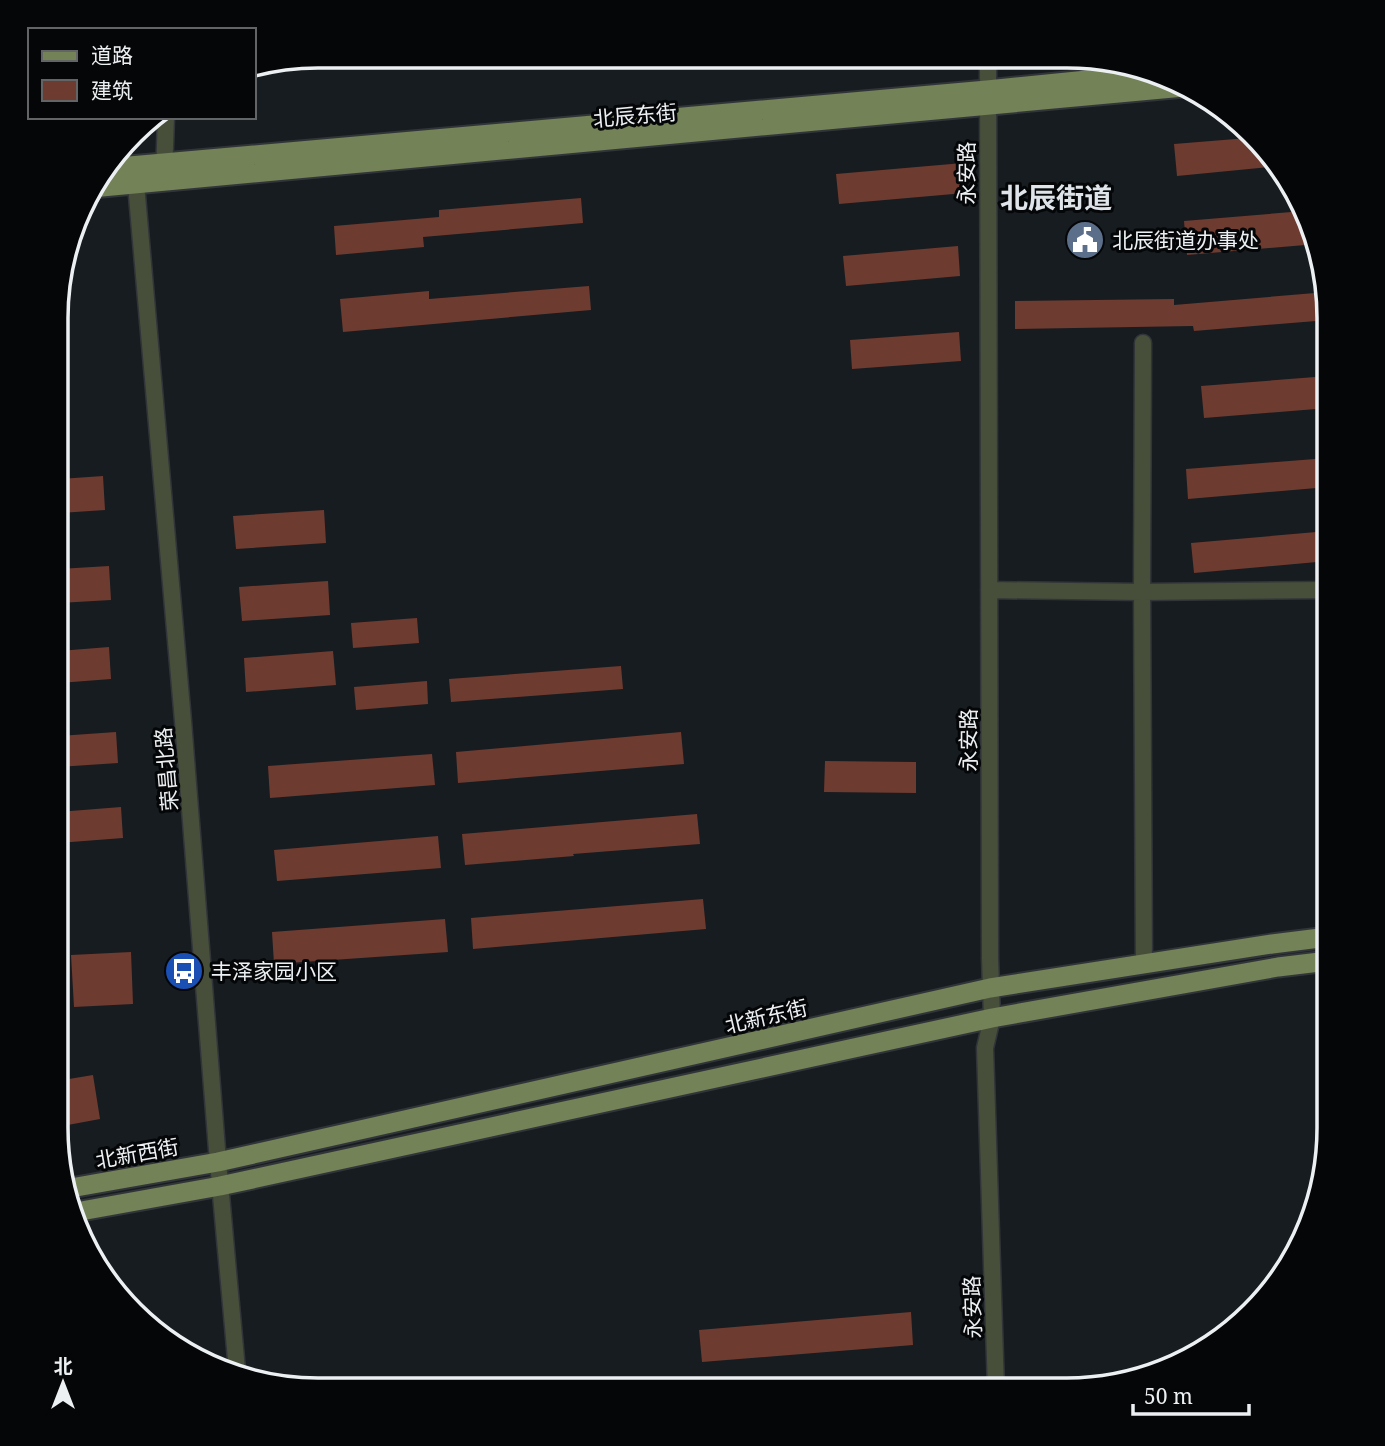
<svg xmlns="http://www.w3.org/2000/svg" width="1385" height="1446" viewBox="0 0 1385 1446" font-family="'Noto Serif','Noto Sans SC',serif">
<style>
.building{fill:#6e3b30}
.lines{fill:none;stroke-linecap:round;stroke-linejoin:round}
.minor-casing{stroke:#313539;stroke-width:19}
.major-casing{stroke:#313539;stroke-width:23}
.minor{stroke:#474f3a;stroke-width:16}
.major{stroke:#738257;stroke-width:19}
.labels{text-anchor:middle;dominant-baseline:central;stroke-width:6;stroke-linejoin:round;paint-order:stroke}
.street-label{font-size:21px;fill:#edf0f3;stroke:#050608}
.poi-label{font-size:21px;fill:#edf0f3;stroke:#050608;text-anchor:start}
.district-label{font-size:28px;font-weight:bold;fill:#dee4ea;stroke:#050608}
.rim{fill:none;stroke:#edf0f3;stroke-width:3.5}
</style>
<rect width="100%" height="100%" fill="#171c20"/>
<path class="building" d="M1248,138L1279,166L1177,176L1174,144Z
M963,163L965,193L839,204L836,174Z
M581,198L583,223L423,237L424,247L336,255L334,226L439,217V210Z
M1304,211L1315,233L1317,244L1187,255L1184,221Z
M958,246L960,276L846,286L843,256Z
M589,286L591,310L343,332L340,299L429,291V299Z
M1327,292L1328,301V320L1194,331L1193,326L1015,329V301L1174,299V305Z
M959,332L961,361L852,369L850,340Z
M1328,376V408L1204,418L1201,386Z
M1328,458V487L1188,499L1186,469Z
M103,476L105,510L60,513V479Z
M324,510L326,543L236,549L233,516Z
M1328,531V561L1194,573L1191,543Z
M109,566L111,600L59,603V569Z
M328,581L330,615L242,621L239,587Z
M417,618L419,643L353,648L351,623Z
M109,647L111,679L59,683V651Z
M333,651L336,685L246,692L244,658Z
M621,666L623,689L451,702L449,679Z
M427,681L428,704L356,710L354,687Z
M116,732L118,763L58,767L59,736Z
M681,732L684,764L458,783L456,752Z
M432,754L435,785L270,798L268,766Z
M825,761L916,762V793L824,792Z
M121,807L123,838L58,843V812Z
M697,814L700,844L573,854L574,856L465,865L462,834Z
M438,836L441,868L277,881L274,850Z
M703,899L706,929L473,949L471,918Z
M445,919L448,952L274,964L272,932Z
M131,952L133,1004L74,1007L71,955Z
M93,1075L100,1119L57,1127V1081Z
M911,1312L913,1345L702,1362L699,1330Z"/>
<g class="lines">
<defs>
<path id="minor" d="M988,58L990,958L992,1018L985,1048L996,1389
M135,173L183,721L218,1162L237,1370
M164,174L166,117
M1143,343L1142,592L1144,964
M989,590L1142,592L1328,590"/>
<path id="major" d="M107,168L987,90L1147,74
M91,188L1184,87
M65,1189L218,1162L990,988L1272,944L1328,937
M70,1213L220,1186L992,1018L1278,967L1328,961"/>
</defs>
<use href="#minor" class="minor-casing"/>
<use href="#major" class="major-casing"/>
<use href="#minor" class="minor"/>
<use href="#major" class="major"/>
</g>
<defs>
<symbol id="civic-disc" viewBox="-11 -11 22 22"><circle r="9.5" fill="#5c6f8a" stroke="#050608"/><path d="M-.6-6.5H3V-4.5H.6V-3L4-1V1h2V6H-6V1h2V-1L-.6-3ZM-1.2 2.5V6h2.4V2.5Z" fill="#fff"/></symbol>
<symbol id="bus-disc" viewBox="-11 -11 22 22"><circle r="9.5" fill="#1a4fb4" stroke="#050608"/><path d="M-5-6H5V4H4V6H2V4H-2V6H-4V4H-5ZM-3.5-4V0h7V-4ZM-3.5 1.2v1.5H-2V1.2ZM2 1.2v1.5H3.5V1.2Z" fill="#fff"/></symbol>
</defs>
<g fill-rule="evenodd">
<use href="#civic-disc" x="1063" y="218" width="44" height="44"/>
<use href="#bus-disc" x="162" y="949" width="44" height="44"/>
</g>
<g class="labels">
<g class="street-label">
<text transform="translate(635 115) rotate(-5)">北辰东街</text>
<text transform="translate(966 173) rotate(-90)">永安路</text>
<text transform="translate(968 740) rotate(-90)">永安路</text>
<text transform="translate(166 769) rotate(-95)">荣昌北路</text>
<text transform="translate(766 1016) rotate(-13)">北新东街</text>
<text transform="translate(137 1153) rotate(-10)">北新西街</text>
<text transform="translate(972 1307) rotate(-92)">永安路</text>
</g>
<g class="poi-label">
<text x="1112" y="240">北辰街道办事处</text>
<text x="211" y="971">丰泽家园小区</text>
</g>
<g class="district-label">
<text x="1056" y="197">北辰街道</text>
</g>
</g>
<path d="M0 0H1385V1446H0ZM318 68H1067A250 250 0 0 1 1317 318V1128A250 250 0 0 1 1067 1378H318A250 250 0 0 1 68 1128V318A250 250 0 0 1 318 68Z" fill="#050608" fill-rule="evenodd"/>
<path class="rim" d="M318 68H1067A250 250 0 0 1 1317 318V1128A250 250 0 0 1 1067 1378H318A250 250 0 0 1 68 1128V318A250 250 0 0 1 318 68Z"/>
<rect x="28" y="28" width="228" height="91" fill="#050608" stroke="#626466" stroke-width="2"/>
<rect x="42" y="51" width="35" height="10" fill="#738257" stroke="#626466" stroke-width="2"/>
<text x="91" y="63" font-size="21" fill="#edf0f3">道路</text>
<rect x="42" y="80" width="35" height="21" fill="#6e3b30" stroke="#626466" stroke-width="2"/>
<text x="91" y="98" font-size="21" fill="#edf0f3">建筑</text>
<g transform="translate(63 1383)" stroke="#050608" stroke-width="5" paint-order="stroke">
<path d="M0-5L12 26L0 18L-12 26Z" fill="#edf0f3"/>
<text y="-10" font-size="19" font-weight="bold" text-anchor="middle" fill="#edf0f3">北</text>
</g>
<path d="M1133 1404v10h116v-10" fill="none" stroke="#edf0f3" stroke-width="3.5"/>
<text x="1144" y="1404" font-size="21" fill="#edf0f3" stroke="#050608" stroke-width="5" paint-order="stroke">50 m</text>
</svg>
